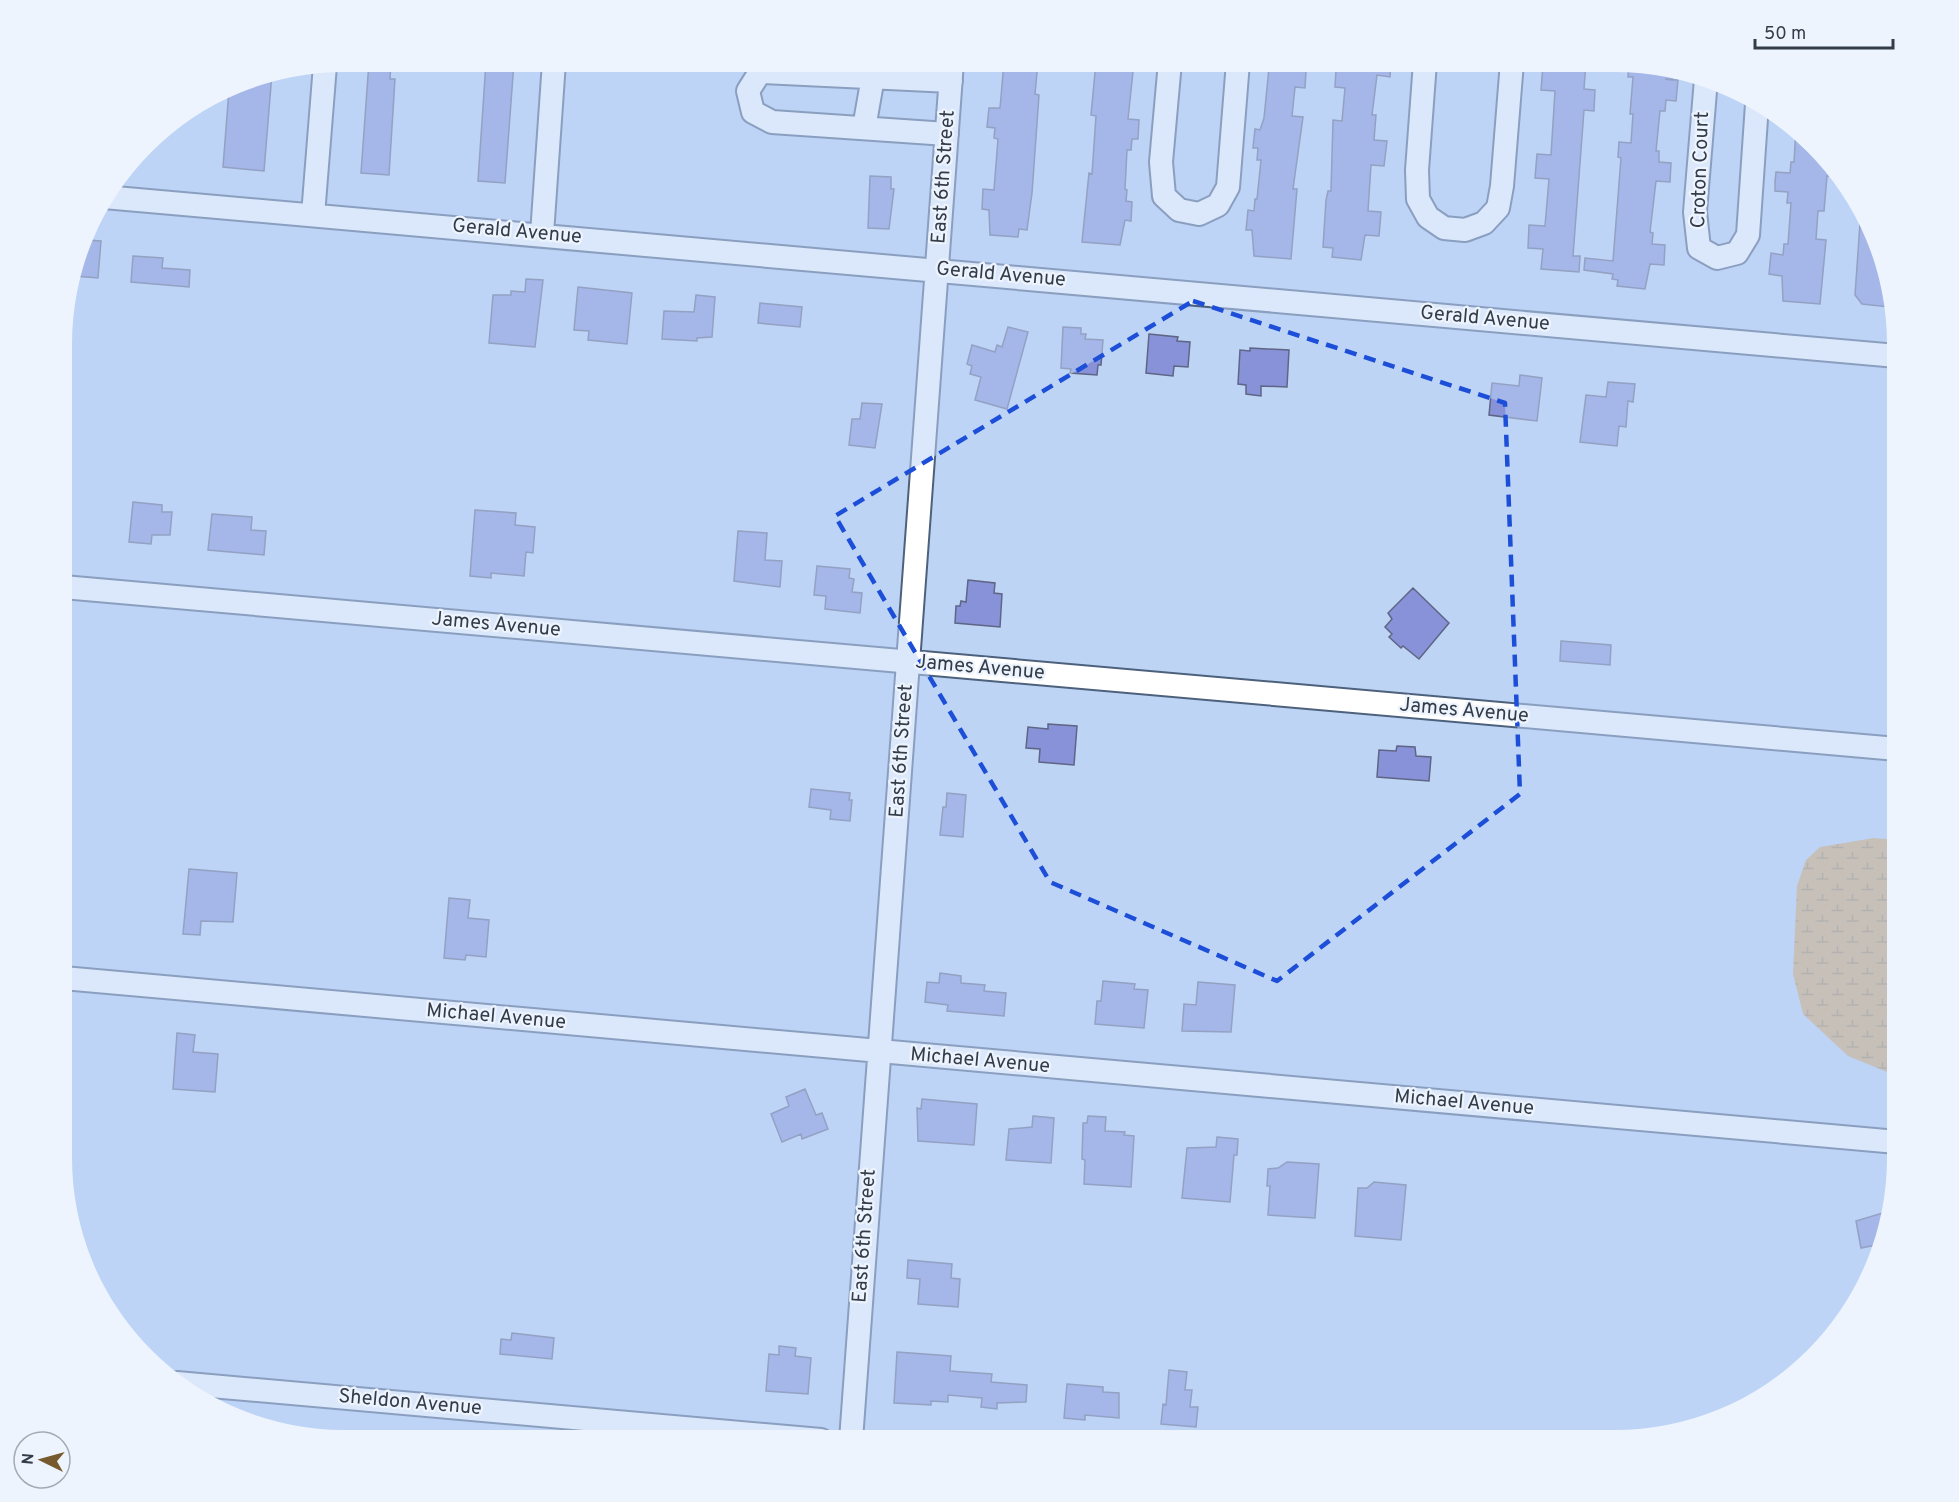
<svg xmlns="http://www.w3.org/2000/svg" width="1959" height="1502" viewBox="0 0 1959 1502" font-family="Overpass,sans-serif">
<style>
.wetland{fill:url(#wetland-marsh)}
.building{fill:#8792d8;stroke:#5f6585;stroke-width:1.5}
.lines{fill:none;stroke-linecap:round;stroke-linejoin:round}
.minor-casing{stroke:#4d617d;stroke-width:26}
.minor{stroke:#fff;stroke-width:22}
.marked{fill:none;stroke:#1d4ed8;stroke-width:4.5;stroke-dasharray:12 8;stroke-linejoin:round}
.labels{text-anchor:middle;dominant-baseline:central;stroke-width:4.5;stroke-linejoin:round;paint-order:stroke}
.street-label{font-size:20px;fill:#333c49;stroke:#edf4fe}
</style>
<defs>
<pattern id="wetland-marsh" width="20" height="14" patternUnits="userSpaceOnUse" patternTransform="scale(1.5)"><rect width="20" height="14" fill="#d0a970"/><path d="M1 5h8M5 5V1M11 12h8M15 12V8" fill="none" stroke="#a98b5e"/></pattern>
</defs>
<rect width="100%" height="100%" fill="#bdd4f5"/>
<path class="wetland" d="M1874,838L1897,840V1076L1848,1056L1803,1014L1793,974L1797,886L1806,860L1820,847Z"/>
<path class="building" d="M369,62H391L390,79H395L389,175L361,173Z
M486,62H514L505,183L478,181Z
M1004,62H1038L1035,94L1039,95L1032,193L1027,230L1019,229L1018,237L990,235L989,210L982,209L983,189L994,190L998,139L994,138L995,128L987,127L989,108H1000Z
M1096,62H1134L1128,119L1139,120L1138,139H1132L1131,150H1127L1125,189L1127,190L1126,201L1132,202L1131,221L1125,220L1120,245L1082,242L1089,173L1092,174L1096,116L1091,115Z
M1346,62H1391L1390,77L1377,75L1372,115H1376L1374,140L1387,141L1384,166L1371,165L1368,211L1381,212L1379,236L1365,235L1361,260L1332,257L1333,248L1323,247L1326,200L1328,191H1331L1333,120L1342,121L1345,88L1335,87L1336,70L1346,71Z
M1558,62H1586L1584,89L1595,90L1594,111L1584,110L1573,256H1580L1579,272L1541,269L1543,249L1528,248L1529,225L1545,226L1549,179L1535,178L1537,154L1551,155L1555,91L1541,90L1543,65L1557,66Z
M1629,62L1674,71L1672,80L1665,79L1678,80L1676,101L1666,100L1665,111H1660L1656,151H1659V162L1671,163L1670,182L1656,181L1650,232L1653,233L1652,244L1665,245L1664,265L1650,264L1645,289L1617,286L1618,280L1612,279L1613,274L1584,270L1585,258L1613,261L1621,158L1618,157L1619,142L1631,143L1633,114H1630L1633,77H1628Z
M1269,68L1306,71L1305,88L1295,87L1292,116L1303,117L1293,189H1297L1291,259L1254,256L1252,230H1246L1248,210L1254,211L1255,199H1257L1261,160H1257L1258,148H1253L1255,129L1260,130L1264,118Z
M272,73L264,171L223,167L229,90L253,77Z
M1796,128L1836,176H1827L1824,211H1818L1816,239L1826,240L1820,304L1783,301L1782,276L1769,274L1771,253L1783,255L1784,244H1788L1791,203H1787L1788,192L1775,191V182L1776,172L1790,173L1791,162H1794Z
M870,176L891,177V189H894L889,229L868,228Z
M1861,209L1869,219L1889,307L1862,304L1855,295Z
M87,240L101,241L98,278L74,276Z
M133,256L163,258L162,268L190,270L189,287L131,282Z
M526,279L543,280L535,347L489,343L493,295H511V291L525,292Z
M578,287L632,293L627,344L588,340L589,331L574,330Z
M696,295L715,297L712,337L697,338V341L662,339L664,311L694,312Z
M760,303L802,307L800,327L758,323Z
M1008,327L1028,332L1007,409L975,400L981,377L970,374L972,366L967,364L972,345L995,352L997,345L1002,347Z
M1063,327L1081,328V334H1086L1085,339L1103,340L1101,365H1098L1097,375L1070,373L1071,369L1061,368Z
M1149,334L1178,337L1177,341L1190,342L1188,367L1174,366L1173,376L1146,373Z
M1250,348L1289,350L1287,387L1261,386V396L1246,394V385L1238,384L1240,350L1250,351Z
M1520,375L1542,378L1537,421L1489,415L1492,383L1519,386Z
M1608,382L1635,384L1633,402L1628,401L1626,427L1619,426L1617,446L1580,442L1586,395L1606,397Z
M862,403L882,404L875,448L849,445L852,419H860Z
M133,502L162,505V512H172L170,535H152L151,544L129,542Z
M475,510L516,513L515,525L535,527L533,553L526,552L524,576L491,573V578L470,576Z
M212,514L252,517L251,530L266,531L264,555L208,550Z
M738,531L767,533L765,560L782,561L780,587L734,581Z
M817,566L850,569L849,578L854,579L852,592L862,593L860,613L825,609L826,596L814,595Z
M968,580L995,583L994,593L1002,594L1000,627L955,623L956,606H960L961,601L966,602Z
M1413,588L1449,623L1419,659L1403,646L1401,648L1389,637L1392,634L1385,627L1392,619L1388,613Z
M1561,641L1611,645L1610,665L1560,661Z
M1048,724L1077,726L1074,765L1039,762L1040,749L1026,748L1028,727L1048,729Z
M1397,746L1415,747L1416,756L1431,757L1429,781L1377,777L1379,750L1396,751Z
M811,789L850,793L849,800H852L850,821L830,819L831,810L809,807Z
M947,793L966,795L963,837L940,835L943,807H946Z
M189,869L237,873L233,922L201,921L200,935L183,934Z
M449,898L470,900L468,918L489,920L486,957L466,955L465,960L444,958Z
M940,973L961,976V983L985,985L984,991L1006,993L1004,1016L947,1011L948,1005L925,1002L927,982L939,983Z
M1103,981L1135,984L1134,989L1148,990L1144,1028L1095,1024L1097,1001H1101Z
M1198,982L1235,985L1231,1032L1182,1031L1184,1004L1196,1005Z
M177,1033L195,1035L193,1052L218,1054L215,1092L173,1089Z
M805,1089L816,1115L822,1113L828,1129L802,1139L801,1134L782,1142L771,1114L789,1106L786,1097Z
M922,1099L977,1104L974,1145L918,1141L917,1108L921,1109Z
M1033,1116L1054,1118L1051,1163L1006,1160L1009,1129L1032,1127Z
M1088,1116L1106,1117L1105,1131L1125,1132L1124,1135L1134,1136L1131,1187L1084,1184L1085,1160L1082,1159L1083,1123H1087Z
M1217,1137L1238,1139L1237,1155H1234L1230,1202L1182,1198L1187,1148L1216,1147Z
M1287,1162L1319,1164L1315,1218L1268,1215L1270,1186H1267L1268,1169L1278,1168Z
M1374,1182L1406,1185L1401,1240L1355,1236L1358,1188H1367Z
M1889,1211L1879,1255L1876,1245L1861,1248L1856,1221Z
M908,1260L952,1264L951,1278L960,1279L958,1307L918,1304L920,1279L907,1278Z
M512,1333L554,1338L552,1359L500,1354L501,1339L511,1340Z
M779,1346L796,1348L795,1356L811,1358L808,1394L766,1391L769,1354L779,1355Z
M897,1352L951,1356L950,1371L992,1374L991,1382L1027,1385L1026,1402L997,1403V1409L981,1407L982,1398L948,1395V1402L931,1401V1405L894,1403Z
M1169,1370L1187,1372L1185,1390H1192L1190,1407H1198L1196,1427L1161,1424L1163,1404L1166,1405Z
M1067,1384L1103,1387V1392L1119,1393V1418L1085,1415V1420L1064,1418Z"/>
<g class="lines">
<defs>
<path id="minor" d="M1170,62L1161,162L1164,196L1179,210L1199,214L1218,205L1228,187L1238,62
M1425,62L1417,170L1418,199L1428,217L1444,228L1465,230L1484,223L1498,208L1502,186L1512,62
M1706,79L1695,212L1699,248L1717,258L1737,253L1748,235L1757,104
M864,128L873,77
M947,134L772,122L753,112L748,91L760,72L951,81
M104,197L1897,356
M313,215L325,65
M542,234L554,62
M63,587L1897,749
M63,978L1897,1142
M177,1383L821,1440
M851,1440L952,62"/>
</defs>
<use href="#minor" class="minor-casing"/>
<use href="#minor" class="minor"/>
</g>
<path d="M0 0H1959V1502H0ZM1193,301L1505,403L1520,794L1277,981L1050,882L835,516Z" fill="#bdd4f5" fill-opacity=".55" fill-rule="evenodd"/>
<path class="marked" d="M1193,301L1505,403L1520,794L1277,981L1050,882L835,516Z"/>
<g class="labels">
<g class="street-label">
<text transform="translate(1701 170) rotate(-88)">Croton Court</text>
<text transform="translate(944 177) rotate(-86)">East 6th Street</text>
<text transform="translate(517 232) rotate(5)">Gerald Avenue</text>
<text transform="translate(1001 275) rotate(5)">Gerald Avenue</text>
<text transform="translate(1485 319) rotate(5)">Gerald Avenue</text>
<text transform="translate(496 625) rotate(5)">James Avenue</text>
<text transform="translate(980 668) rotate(5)">James Avenue</text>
<text transform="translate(1464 711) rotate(5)">James Avenue</text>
<text transform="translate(902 751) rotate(-86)">East 6th Street</text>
<text transform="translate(496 1017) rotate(5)">Michael Avenue</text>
<text transform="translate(980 1061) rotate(5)">Michael Avenue</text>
<text transform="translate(1464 1103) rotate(5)">Michael Avenue</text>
<text transform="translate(865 1236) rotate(-86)">East 6th Street</text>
<text transform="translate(410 1403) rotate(5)">Sheldon Avenue</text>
</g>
</g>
<path d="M0 0H1959V1502H0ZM344 72H1615A272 272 0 0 1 1887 344V1158A272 272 0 0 1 1615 1430H344A272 272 0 0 1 72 1158V344A272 272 0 0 1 344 72Z" fill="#edf4fe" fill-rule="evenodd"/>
<g transform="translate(42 1460) rotate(275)"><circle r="28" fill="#edf4fe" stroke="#a3aab6" stroke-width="1.5"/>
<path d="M0-4.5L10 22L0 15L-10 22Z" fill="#76592d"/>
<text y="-9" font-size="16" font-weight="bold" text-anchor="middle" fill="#333c49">N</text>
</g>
<path d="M1755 39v9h138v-9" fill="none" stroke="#333c49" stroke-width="3"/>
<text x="1764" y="39" font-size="18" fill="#333c49" stroke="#edf4fe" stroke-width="4.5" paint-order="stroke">50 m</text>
</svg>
